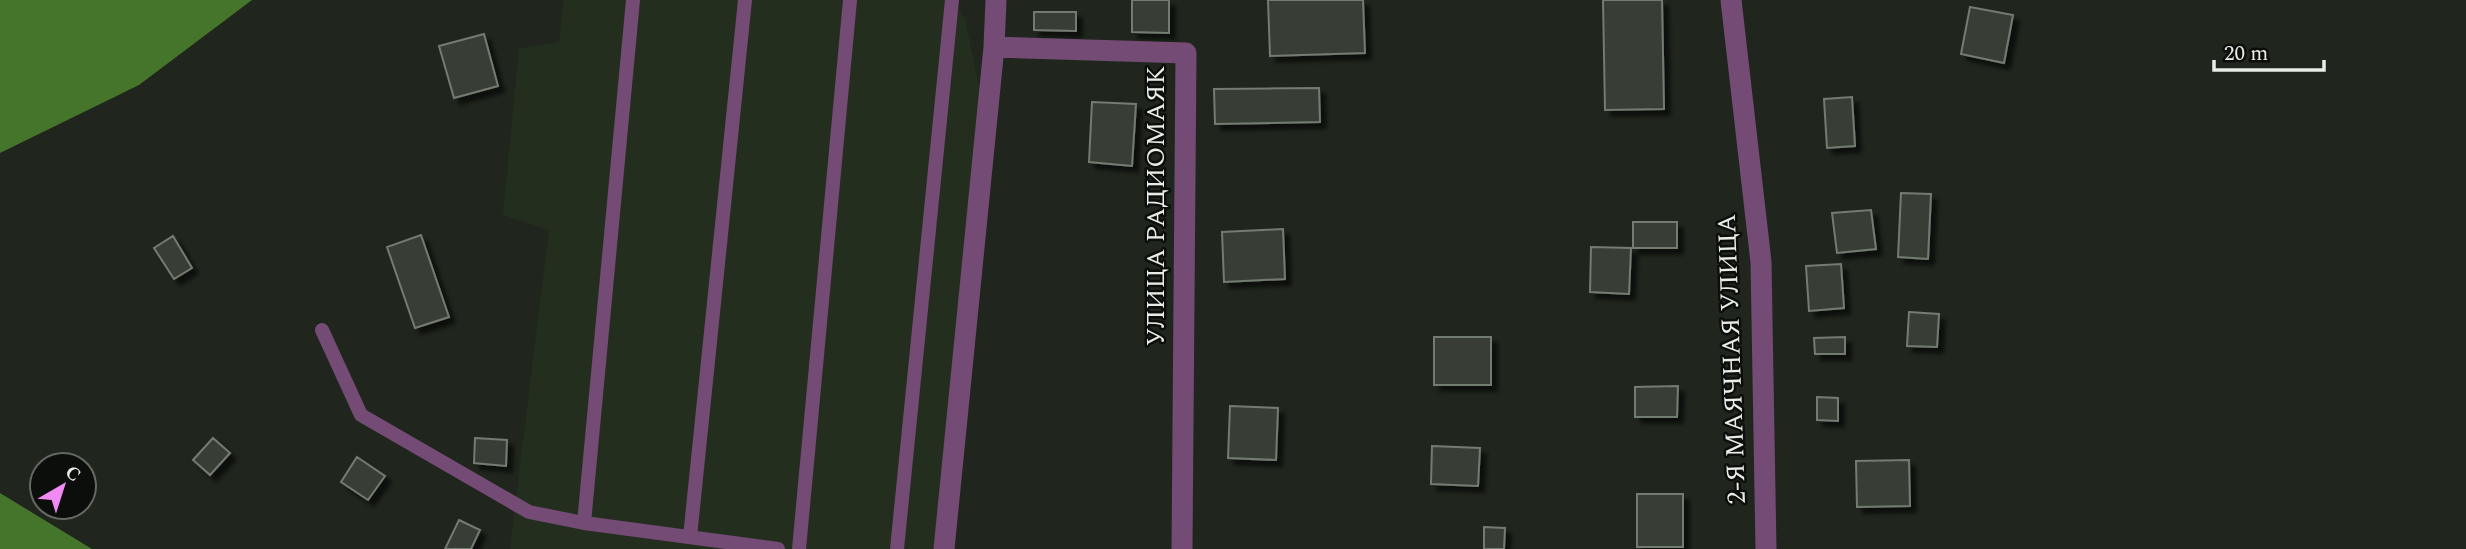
<svg xmlns="http://www.w3.org/2000/svg" width="2466" height="549" viewBox="0 0 2466 549" font-family="Spectral,serif">
<style>
.built{fill:#242e1f}
.water{fill:#45752a}
.building{fill:#373e34;stroke:#737b70;stroke-width:2;filter:url(#shadow)}
.lines{fill:none;stroke-linecap:round;stroke-linejoin:round}
.lane{stroke:#734b74;stroke-width:14}
.street{stroke:#734b74;stroke-width:21}
.labels{text-anchor:middle;dominant-baseline:central;stroke-width:5;stroke-linejoin:round;paint-order:stroke}
.street-label{font-size:26px;fill:#e9ede7;stroke:#0b0e0a}
</style>
<defs>
<filter id="shadow"><feDropShadow dx="6" dy="6" stdDeviation="2" flood-color="#0009"/></filter>
</defs>
<rect width="100%" height="100%" fill="#20261d"/>
<path class="built" d="M564,0H951L965,19L985,116L935,549H510L549,230L503,215L519,49L559,42Z"/>
<path class="water" d="M0,0H252L139,85L0,153Z
M0,493L92,549H0Z"/>
<path class="building" d="M1132,0H1169V33L1132,32Z
M1268,0H1363L1365,53L1270,56Z
M1603,0H1662L1664,109L1605,110Z
M1970,7L2013,15L2004,63L1961,54Z
M1034,12H1076V31L1034,30Z
M484,34L498,86L454,98L439,46Z
M1319,88L1320,122L1215,124L1214,89Z
M1852,97L1855,146L1827,148L1824,99Z
M1092,102L1136,104L1132,166L1089,162Z
M1901,193L1931,194L1928,259L1898,257Z
M1871,210L1876,249L1837,253L1832,213Z
M1633,222H1677V248H1633Z
M1283,229L1285,279L1224,282L1222,232Z
M421,235L449,317L415,328L387,247Z
M173,236L192,268L174,279L154,248Z
M1591,247L1631,248L1629,294L1590,292Z
M1841,264L1844,308L1809,311L1806,266Z
M1909,312L1939,314L1937,347L1907,346Z
M1434,337H1491V385H1434Z
M1845,337V354H1815L1814,338Z
M1678,386L1677,417H1635V387Z
M1817,397L1838,398V421L1817,420Z
M1230,406L1278,408L1276,460L1228,458Z
M213,438L230,453L210,475L193,460Z
M475,438L507,440L506,466L474,463Z
M1432,446L1480,448L1478,486L1431,484Z
M357,457L385,476L368,500L341,482Z
M1909,460L1910,506L1857,507L1856,461Z
M1637,494H1683V547H1637Z
M459,520L480,530L471,549H445Z
M1484,527L1505,528L1504,549H1484Z"/>
<g class="lines">
<path class="lane" d="M322,330L361,415L529,512L584,523L633,0
M584,523L778,549
M690,537L745,0
M799,549L850,0
M897,549L952,0"/>
<path class="street" d="M1731,0L1761,262L1766,549
M994,47L1186,53L1182,549
M944,549L994,47L996,0"/>
</g>
<g class="labels">
<g class="street-label">
<text transform="translate(1156 206) rotate(-90)">УЛИЦА РАДИОМАЯК</text>
<text transform="translate(1732 359) rotate(-92)">2-Я МАЯЧНАЯ УЛИЦА</text>
</g>
</g>
<g transform="translate(63 486) rotate(39)"><circle r="33" fill="#0b0e0a" stroke="#646762" stroke-width="2"/>
<path d="M0-5L12 26L0 18L-12 26Z" fill="#f18af4"/>
<text y="-10" font-size="19" font-weight="bold" text-anchor="middle" fill="#e9ede7">С</text>
</g>
<path d="M2214 60v10h110v-10" fill="none" stroke="#e9ede7" stroke-width="3.5"/>
<text x="2224" y="60" font-size="21" fill="#e9ede7" stroke="#0b0e0a" stroke-width="5" paint-order="stroke">20 m</text>
</svg>
